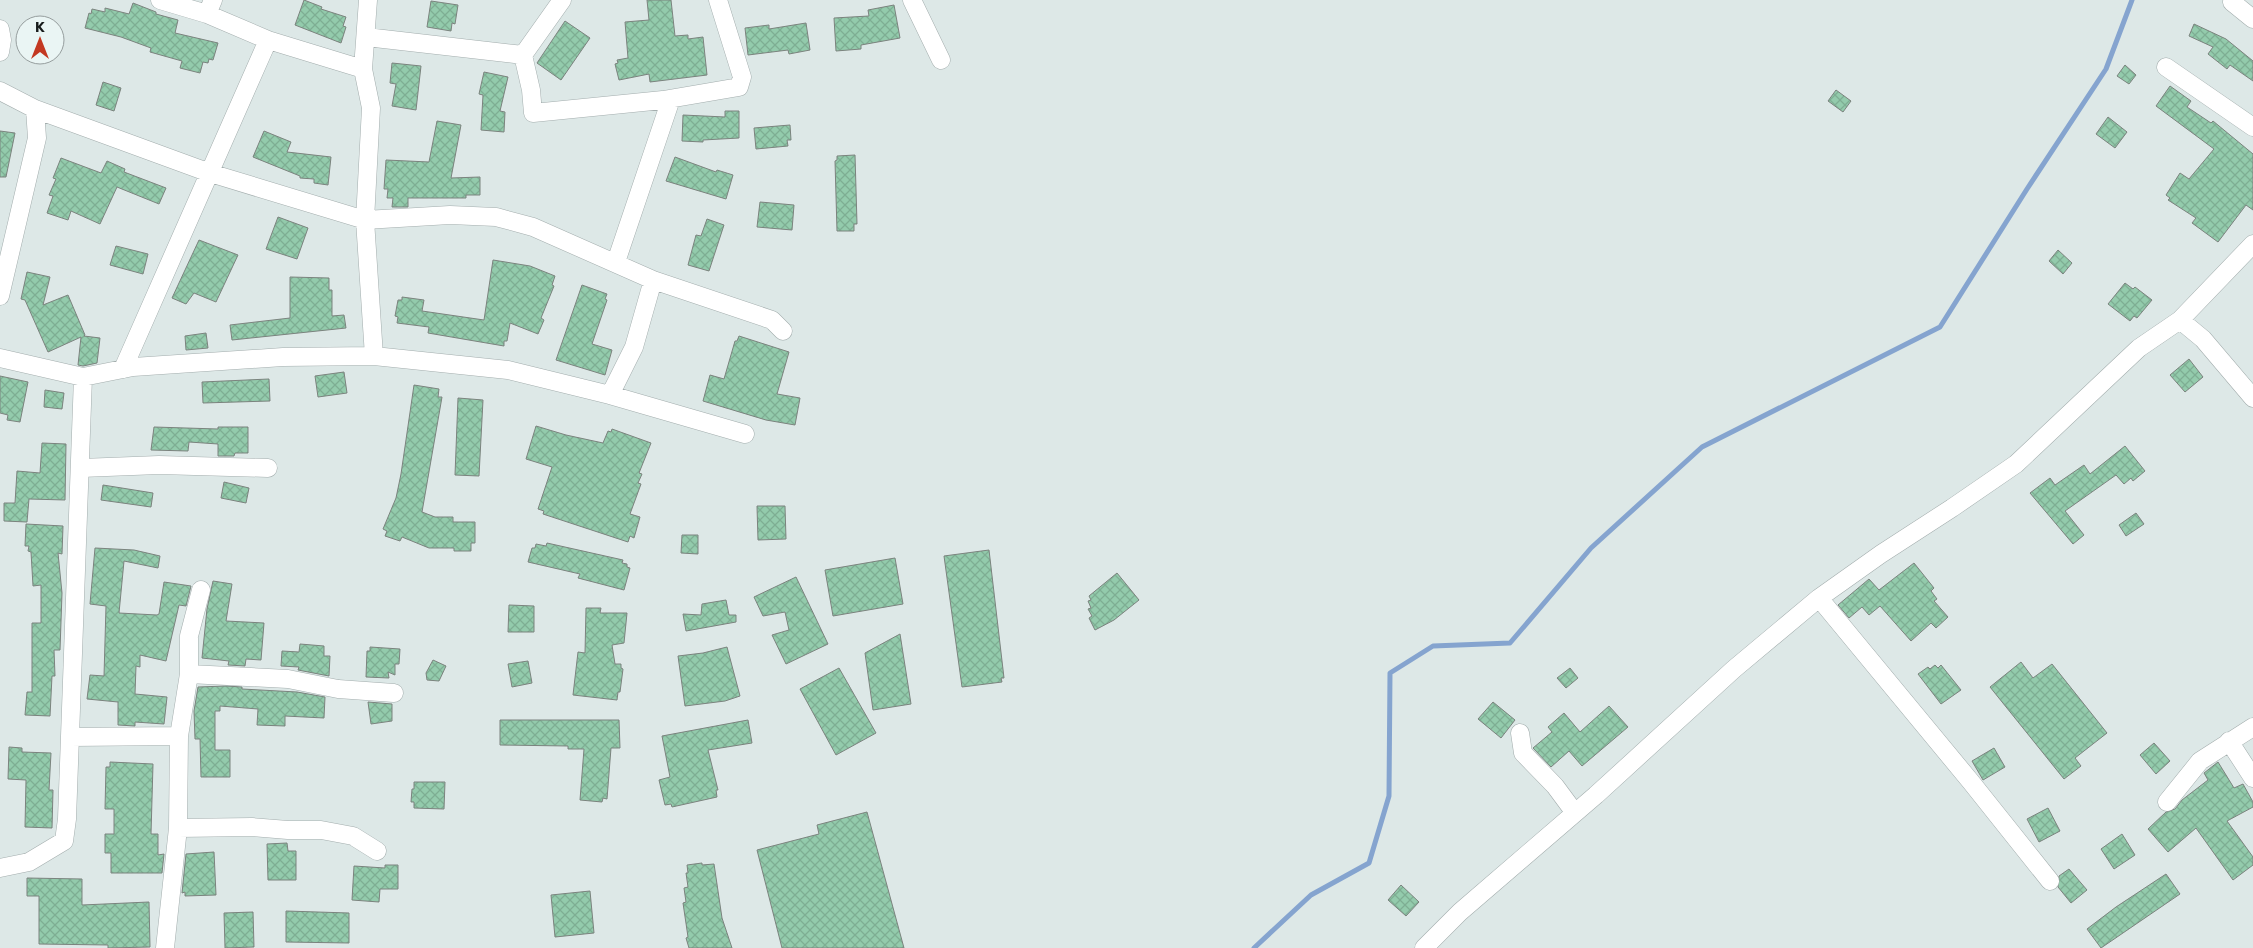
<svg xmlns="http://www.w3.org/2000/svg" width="2253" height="948" viewBox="0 0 2253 948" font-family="Jost,sans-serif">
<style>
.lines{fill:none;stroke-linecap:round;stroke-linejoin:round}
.stream{stroke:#85a4cf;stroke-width:5}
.building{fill:url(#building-cross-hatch);stroke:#7b837e}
.minor-casing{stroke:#a3adad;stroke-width:19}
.minor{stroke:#fff;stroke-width:18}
</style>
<defs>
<pattern id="building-cross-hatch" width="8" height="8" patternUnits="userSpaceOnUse" patternTransform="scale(1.25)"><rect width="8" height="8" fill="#93cbac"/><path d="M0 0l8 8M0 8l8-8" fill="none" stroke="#7eae93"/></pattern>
</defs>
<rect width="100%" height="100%" fill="#dde8e7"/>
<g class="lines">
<path class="stream" d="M1254,948L1311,895L1369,863L1389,796L1390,673L1433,646L1510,643L1591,548L1702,447L1940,327L2027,189L2106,69L2132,0"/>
</g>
<path class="building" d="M304,0L322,7L321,9L346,17L343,26L346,27L341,43L295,25Z
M647,0H671L675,36L688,35V39L703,37L707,75L650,82L649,74L619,80L615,64L618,63L617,60L628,58L625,22L649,20Z
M431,1L458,5L455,24L452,23L451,31L427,27Z
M133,3L156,12V14L178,20L175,33L218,43L213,60L209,59L208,63L203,62L200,73L180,68L182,61L150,52L151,48L121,37L85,28L89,13L91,14L92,9L105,12V8L129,14Z
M894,5L900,38L861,45V49L836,51L834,18L869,16L868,10Z
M565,21L590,38L561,80L537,63Z
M806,23L810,50L789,54L788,50L748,55L745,28L769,25V29Z
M2194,24L2226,39L2253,61V81L2230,65L2227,69L2208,54L2213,47L2189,36Z
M392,63L421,66L416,110L392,106L396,84L390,83Z
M2125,65L2136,75L2129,84L2117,76Z
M484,72L508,77L500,111L505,112L504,132L481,130L483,95L479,94Z
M103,82L121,88L114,111L96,105Z
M2170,86L2191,101L2187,107L2211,123L2213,121L2253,154V210L2246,205L2218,242L2192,223L2196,218L2168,200L2170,198L2166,195L2180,173L2189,179L2214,149L2156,106Z
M1836,90L1851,101L1843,112L1828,101Z
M725,111H739V138L703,140V142L682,141L683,115L725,117Z
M2108,117L2127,132L2115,148L2096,134Z
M437,121L461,125L451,178L480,177V195H466V198H408V207H392L393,198H387L388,189H384L386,160L429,162Z
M790,125L791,140H787L788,146L756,149L754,128Z
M0,131L15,133L6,177H0Z
M264,131L291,142L287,152L331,157L328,185L314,183V179L300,178V176L253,157Z
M855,155L857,224H854V231H837L835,161L837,160V156Z
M675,157L716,172L717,170L733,175L726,199L666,181Z
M61,158L101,173L107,161L125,169L124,172L166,188L159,204L117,187L100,224L71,211L68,220L47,213L53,196L49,195L56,179L53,178Z
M760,202L794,205L792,230L757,227Z
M278,217L308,228L297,259L266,249Z
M707,219L724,225L709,271L688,265L696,235L701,236Z
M199,240L238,255L216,302L194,293L186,304L172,298Z
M116,246L148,254L143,274L110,265Z
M2058,250L2072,263L2063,274L2049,261Z
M493,260L530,266L555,276L552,285L554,286L541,318L544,320L538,334L510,323L507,341H504V346L428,333L429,327L397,323L398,317L395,316L398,300H402V297L424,300L422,311L484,320Z
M27,272L50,277L43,305L68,295L85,335L84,336L100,338L97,363L83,366L78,365L81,337L48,352L25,300L21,299Z
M290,277L329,278V290H332V316L344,315L346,328L232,340L230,325L290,318Z
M2125,283L2133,289L2135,287L2152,300L2137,318L2134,316L2130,321L2108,304Z
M582,285L607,294L605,299L607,300L592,344L612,350L605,375L556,360Z
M206,333L208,348L186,350L185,336Z
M739,336L789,352L777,394L800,398L795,425L766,420L703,401L710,375L724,379L735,341H737Z
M2189,359L2203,377L2185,392L2170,375Z
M344,372L347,393L318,397L315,376Z
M0,376L28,382L20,422L7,420L8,415L0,413Z
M269,379L270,401L203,403L202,382Z
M414,385L439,389L438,397H442L422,512L435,517H453V522H475V543H471V551H454V548H429L402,537L400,541L385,536L387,531L383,529L396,498L401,474Z
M45,390L64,393L62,409L44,407Z
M458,398L483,400L479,476L455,475Z
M536,426L566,435L603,443L608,431L611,432L612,429L651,443L639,473L642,474L638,483L641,484L630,514L640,517L634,538L630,536L628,542L543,514L544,511L538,509L552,467L526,459Z
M154,427L218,429V427H248V453H235L234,456H218V444L189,442L188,451L151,450Z
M42,443L66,444L65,500L29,499L27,522L4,521V503H15L17,471L40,473Z
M2125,446L2145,471L2133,481L2131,478L2124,484L2116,475L2065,511L2084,535L2073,544L2030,493L2050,478L2055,485L2084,465L2090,474Z
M224,482L249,488L246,503L221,498Z
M103,485L153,493L151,507L101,500Z
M757,506H785L786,539L758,540Z
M2136,513L2144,524L2126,536L2119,525Z
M26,524L63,526L62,554L58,553L62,593L60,650H54L55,676H52L50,716L25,715L27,692H32V623H41V585L33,586L31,552L28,551L29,546H25Z
M682,535H698V554L681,553Z
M547,543L623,560L622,563L627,564V567L630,568L624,590L578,578L580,574L528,562L532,548H535L536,544L546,546Z
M95,548L134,550L160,556L158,568L124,561L119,613L157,615L159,614L164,582L191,586L186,606L179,605L166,661L140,655V667L136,666L135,694L167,697L164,724L135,722V726L118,725V702L87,699L90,675L104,676L106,606L90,604Z
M989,550L1004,678H1001L1002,682L962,687L944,556Z
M895,558L903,604L833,616L825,570Z
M1914,563L1934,588L1931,591L1937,599L1934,601L1948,617L1936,628L1931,623L1911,641L1880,606L1869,615L1862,607L1849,618L1838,605L1869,579L1879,590Z
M1117,573L1139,600L1114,620L1095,630L1089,618L1092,616L1088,609L1091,608L1088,601L1091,600L1089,596Z
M796,577L828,644L786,664L772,635L789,630L785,612L763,616L754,597Z
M213,581L232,584L226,621L264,623L261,660L246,659L245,666L228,665L229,661L202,658L207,609Z
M726,600L729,615H736V622L686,631L683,614L701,615L702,604Z
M509,605L534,606V632H508Z
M586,608H601L600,613H627L624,643L612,645L615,664H621V668L623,669L620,692H618L617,700L573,695L578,652L585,653Z
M900,634L911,704L873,710L865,653Z
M300,644L324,646V656H330L329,676L298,670L299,667L281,666L282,651L299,652Z
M370,647L400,649L399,664H395V675L388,672L389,678L366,677L367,651H370Z
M727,647L740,696L725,701L685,706L678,656L703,653Z
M433,660L446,666L439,681L427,680L426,673Z
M528,661L532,683L512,687L508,664Z
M2021,662L2033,678L2052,664L2107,733L2075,758L2081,766L2064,779L1990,687Z
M1935,665L1938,668L1941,665L1961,690L1941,704L1918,674L1928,667L1930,669Z
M839,668L876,733L836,755L800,689Z
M1570,668L1578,678L1566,688L1557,678Z
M226,686L242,687V689L297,692L325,697L324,718L285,716V726L257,725L258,709L220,706V711H215V750H230V777H201L200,739H195L194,711L198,687Z
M368,702L392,704V721L371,724Z
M1493,702L1515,720L1501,738L1478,719Z
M1609,706L1628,727L1582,766L1569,751L1551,767L1533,748L1552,732L1548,727L1564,713L1580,732Z
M500,720H619L620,748H611L607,799L603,798L602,802L580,800L584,749H568V746L500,745Z
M748,720L752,743L708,750L718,790H716L717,797L672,807L671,804L665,805L659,780L670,777L662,736Z
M2154,743L2170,761L2156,774L2140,755Z
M9,747L22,748V752L51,753L49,790H53L52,828L25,827L26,780L8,779Z
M1994,748L2005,767L1983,780L1972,761Z
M110,762L153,764L151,834H158V855L164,854L162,873H111V853H105V834H114V809H105L106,767H110Z
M2218,762L2234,788L2243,784L2253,802V807L2227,821L2253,857V865L2233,880L2196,828L2168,852L2148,829L2166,812L2175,809L2182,800L2208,780L2204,773Z
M414,782H445L444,809L414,808V802H411L412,789H414Z
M2048,808L2060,831L2039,842L2027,819Z
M867,812L904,948H782L757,850L819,834L817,825Z
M2122,834L2135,855L2114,869L2101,849Z
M287,843L288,851H296V880H268L267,844Z
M214,852L216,895L185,896V892L182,893L186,854Z
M702,863V865L714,864L722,918L732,948H689L686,938L688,937L683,903L686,902L684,888L688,887L686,873H688L687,865Z
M385,865H398V889H380L379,902L352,900L354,866L385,868Z
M2069,869L2087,890L2071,903L2058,887L2059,876Z
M2166,874L2180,894L2101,948L2087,929L2116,907Z
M27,878L82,879V905L149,902L150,947L108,948V945L39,944V896H27Z
M1401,885L1419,902L1406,916L1388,900Z
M590,891L594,933L555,937L551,895Z
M286,911L349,913V943L286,942Z
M253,912L254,947L225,948L224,913Z"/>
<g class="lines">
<defs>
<path id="minor" d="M160,0L207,14
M213,0L207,14L268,40
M562,0L523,55L531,90L533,113L663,100L739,87L742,77L718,0
M912,0L941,60
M2232,2L2253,19
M0,29L2,40L0,52
M366,37L523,55
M2166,67L2253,127
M363,69L368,0
M0,91L35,109L210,173L365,220L450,215L496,217L533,227L653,280
M616,262L671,99
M0,296L37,138L35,109
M2180,320L2203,339L2253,398
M0,358L83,377L133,367L283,357L374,356L508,370L610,395L745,434
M123,369L268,40L363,69L371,108L365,220L374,356
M610,395L634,347L653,280L772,320L783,331
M81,468L159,465L268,468
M1819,598L1971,782L2050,881
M189,674L288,679L338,689L394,693
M1520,733L1523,753L1555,786L1575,813
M70,737L179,736
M2229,741L2253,778
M2167,802L2200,761L2253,727
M178,828L252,827L288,830H321L353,836L377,851
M0,868L29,862L64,841L67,819L83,377
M165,948L178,828L179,736L189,674V636L201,590
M1424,948L1460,912L1596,795L1734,669L1819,598L1881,554L1952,508L2016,464L2139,348L2180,320L2253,244"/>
</defs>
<use href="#minor" class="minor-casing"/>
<use href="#minor" class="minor"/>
</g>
<g transform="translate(40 40)"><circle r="24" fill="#eaf5f4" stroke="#969e9e"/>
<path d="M0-4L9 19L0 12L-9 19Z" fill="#c33821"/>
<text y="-8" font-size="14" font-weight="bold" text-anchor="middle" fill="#181c1c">K</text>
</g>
</svg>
